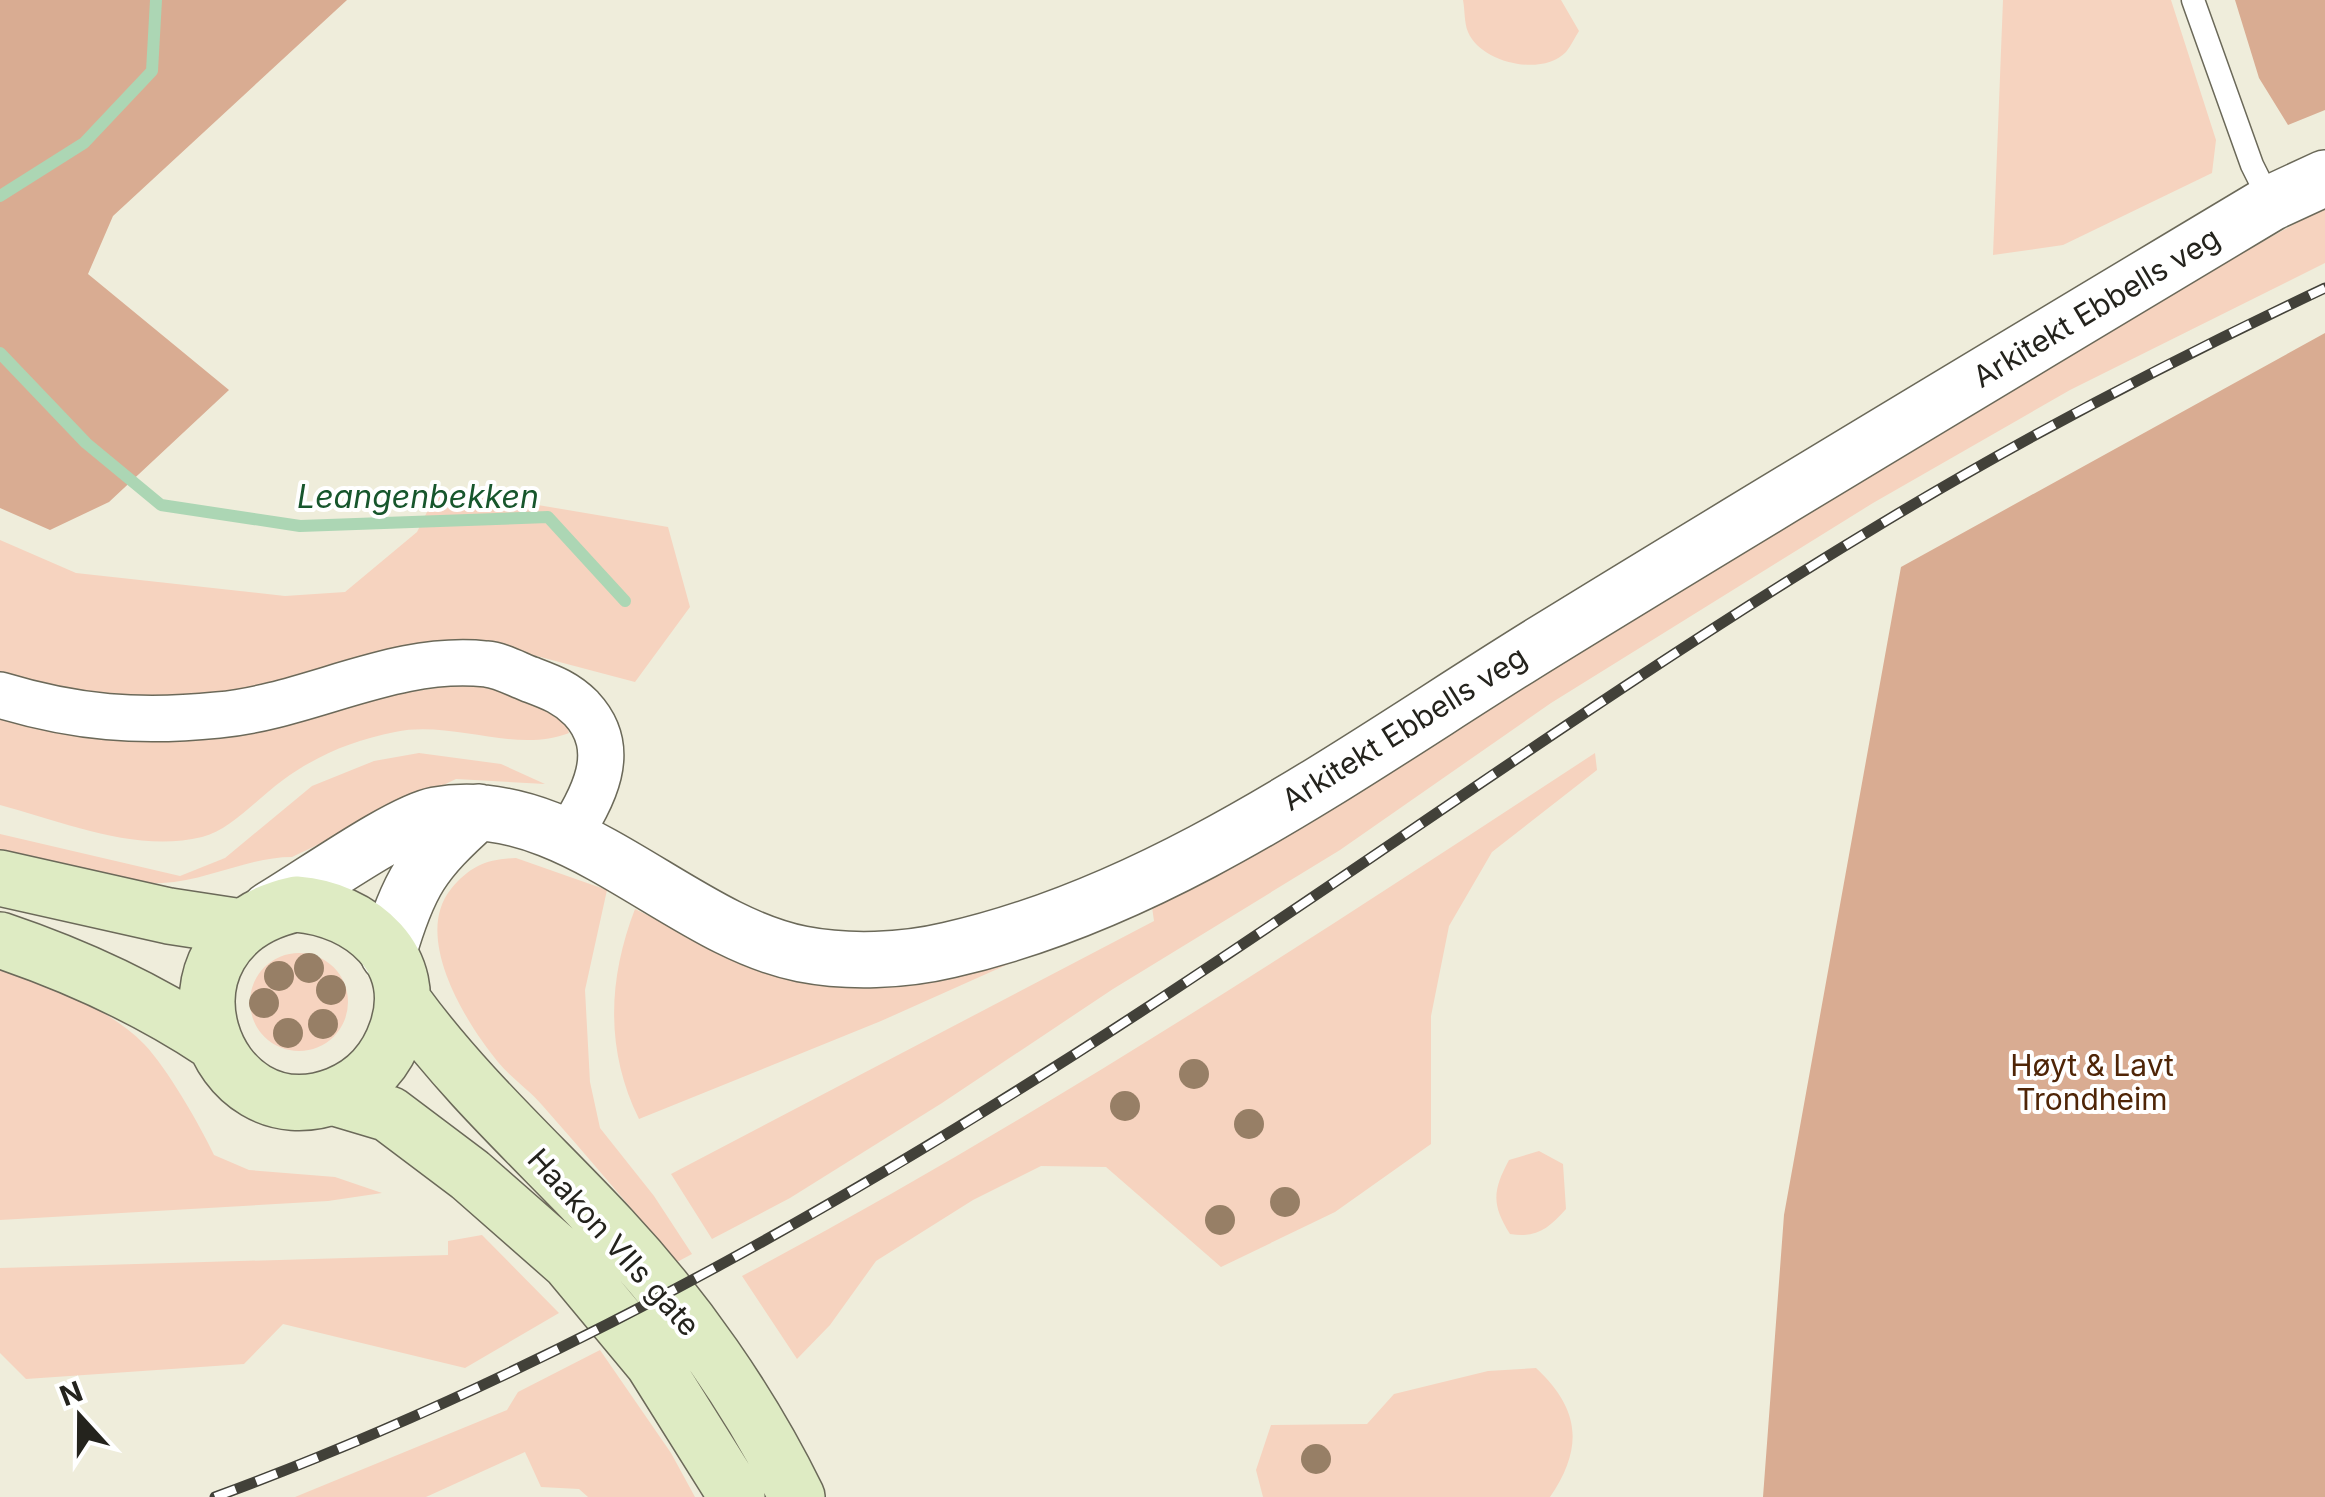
<svg xmlns="http://www.w3.org/2000/svg" width="2325" height="1497" viewBox="0 0 2325 1497" font-family="Inter,sans-serif">
<style>
.green{fill:#f6d3bf}
.forest{fill:#d9ac92}
.lines{fill:none;stroke-linecap:round;stroke-linejoin:round}
.stream{stroke:#acd6b4;stroke-width:12}
.service-casing{stroke:#6b6959;stroke-width:25}
.minor-casing{stroke:#6b6959;stroke-width:48}
.tertiary-casing{stroke:#6b6959;stroke-width:58}
.secondary-casing{stroke:#6b6959;stroke-width:58}
.service{stroke:#fff;stroke-width:22}
.minor{stroke:#fff;stroke-width:45}
.tertiary{stroke:#fff;stroke-width:55}
.secondary{stroke:#deebc3;stroke-width:55}
.rail-casing{stroke:#424139;stroke-width:11}
.rail{stroke:#fff;stroke-width:8;stroke-dasharray:22;stroke-linecap:butt}
.tree{fill:#977f66}
.labels{text-anchor:middle;dominant-baseline:central;stroke-width:8;stroke-linejoin:round;paint-order:stroke}
.street-label{font-size:30px;fill:#24231d;stroke:#fff}
.park-label{font-size:30px;fill:#4f2507;stroke:#fff}
.water-label{font-size:32px;font-style:italic;fill:#17562c;stroke:#fff}
</style>
<rect width="100%" height="100%" fill="#efeddb"/>
<path class="green" d="M1463,0H1561L1579,31C1575,37 1571,46 1566,52C1542,77 1481,63 1468,32C1464,23 1465,10 1463,0Z
M2003,0H2171L2216,140L2212,173L2063,245L1993,255Z
M2325,207V263L2070,390L1873,503L1551,703L1340,850L1113,989L942,1103L790,1198L712,1239L671,1174L1154,921L1152,907L1953,414Z
M479,495L668,527L690,607L635,682L514,650L212,701L119,705L0,676V540L76,573L285,596L345,592L417,532L435,496Z
M457,685C500,685 528,697 564,718L569,733C515,754 453,720 395,732C354,740 317,755 283,780C259,797 231,830 202,837C135,853 64,822 0,805V712L90,737L143,741L209,737L370,698Z
M419,753L501,764L545,784L456,779L292,857C248,857 207,881 162,883C108,886 51,865 0,852V834L180,876L225,858L312,786L374,761Z
M1595,753L1597,770L1492,852L1449,926L1431,1016V1144L1335,1212L1221,1267L1106,1167L1041,1166L973,1200L876,1261L830,1325L797,1359L742,1276C1037,1119 1316,936 1595,753Z
M516,858L607,890L585,990L590,1082L600,1128L654,1196L692,1254L677,1262C632,1209 588,1157 542,1105C529,1090 511,1078 498,1062C466,1023 412,937 451,889C470,866 487,859 516,858Z
M635,909L690,936L1058,942L881,1021L639,1119C605,1050 608,979 635,909Z
M250 1002a49 49 0 1 1 98 0a49 49 0 1 1-98 0Z
M0,969C48,985 108,1007 144,1044C167,1068 200,1125 214,1155L249,1170L335,1177L382,1193L328,1201L0,1220Z
M1539,1151L1563,1164L1566,1209C1548,1229 1537,1238 1510,1234C1491,1204 1493,1190 1509,1160Z
M482,1235L559,1313L465,1368L283,1324L244,1364L26,1379L0,1353V1268L448,1255V1241Z
M600,1350L671,1453L695,1497H588L579,1489L541,1487L525,1452L426,1497H295L507,1410L518,1392Z
M1536,1368C1580,1409 1584,1447 1550,1497H1263L1256,1470L1271,1425L1367,1424L1394,1394L1488,1371Z"/>
<path class="forest" d="M0,0H347L113,216L88,274L229,390L109,502L50,530L0,508Z
M2235,0H2325V110L2288,125L2259,78Z
M2325,333V1497H1763L1784,1215L1901,567Z"/>
<g class="lines">
<path class="stream" d="M0,196L84,143L152,71L156,0
M0,353L86,443L161,505L300,526L548,517L625,601"/>
<defs>
<path id="service" d="M2193,0L2252,165L2271,203"/>
<path id="minor" d="M0,695C76,718 139,723 218,715C308,707 394,654 486,664C500,665 516,674 529,679C550,687 565,692 581,708C621,751 592,798 567,839"/>
<path id="tertiary" d="M269,910C307,888 399,822 436,815C569,791 679,930 802,954C848,963 903,961 949,950C1166,901 1355,759 1541,644C1783,495 2027,349 2271,203L2325,178
M388,954C409,882 422,862 478,812"/>
<path id="secondary" d="M0,878L169,916L241,927
M296,904C362,909 421,960 397,1030C387,1060 367,1083 337,1095C211,1144 141,938 296,904Z
M0,940C77,966 145,997 213,1042
M406,1005C466,1087 542,1155 611,1229C684,1307 750,1401 797,1497
M332,1097L389,1114L470,1175L569,1262L653,1363L737,1497"/>
</defs>
<use href="#service" class="service-casing"/>
<use href="#minor" class="minor-casing"/>
<use href="#tertiary" class="tertiary-casing"/>
<use href="#secondary" class="secondary-casing"/>
<use href="#service" class="service"/>
<use href="#minor" class="minor"/>
<use href="#tertiary" class="tertiary"/>
<use href="#secondary" class="secondary"/>
<defs>
<path id="rail" d="M215,1497C566,1368 896,1175 1207,968C1424,824 1638,671 1861,536C2011,444 2166,363 2325,288"/>
</defs>
<use href="#rail" class="rail-casing"/>
<use href="#rail" class="rail"/>
</g>
<g class="tree">
<circle cx="309" cy="968" r="15"/>
<circle cx="279" cy="976" r="15"/>
<circle cx="331" cy="990" r="15"/>
<circle cx="264" cy="1003" r="15"/>
<circle cx="323" cy="1024" r="15"/>
<circle cx="288" cy="1033" r="15"/>
<circle cx="1194" cy="1074" r="15"/>
<circle cx="1125" cy="1106" r="15"/>
<circle cx="1249" cy="1124" r="15"/>
<circle cx="1285" cy="1202" r="15"/>
<circle cx="1220" cy="1220" r="15"/>
<circle cx="1316" cy="1459" r="15"/>
</g>
<g class="labels">
<g class="street-label">
<text transform="translate(2096 307) rotate(-31)">Arkitekt Ebbells veg</text>
<text transform="translate(1404 728) rotate(-32)">Arkitekt Ebbells veg</text>
<text transform="translate(614 1242) rotate(48)">Haakon VIIs gate</text>
</g>
<g class="park-label">
<text x="2092" y="1065">Høyt &amp; Lavt<tspan x="2092" dy="34">Trondheim</tspan></text>
</g>
<g class="water-label">
<text x="418" y="496">Leangenbekken</text>
</g>
</g>
<g transform="translate(80 1417) rotate(339)" stroke="#ffffff" stroke-width="8" paint-order="stroke">
<path d="M0-8L18 38L0 25L-18 38Z" fill="#24231d"/>
<text y="-15" font-size="28" font-weight="bold" text-anchor="middle" fill="#24231d">N</text>
</g>
</svg>
